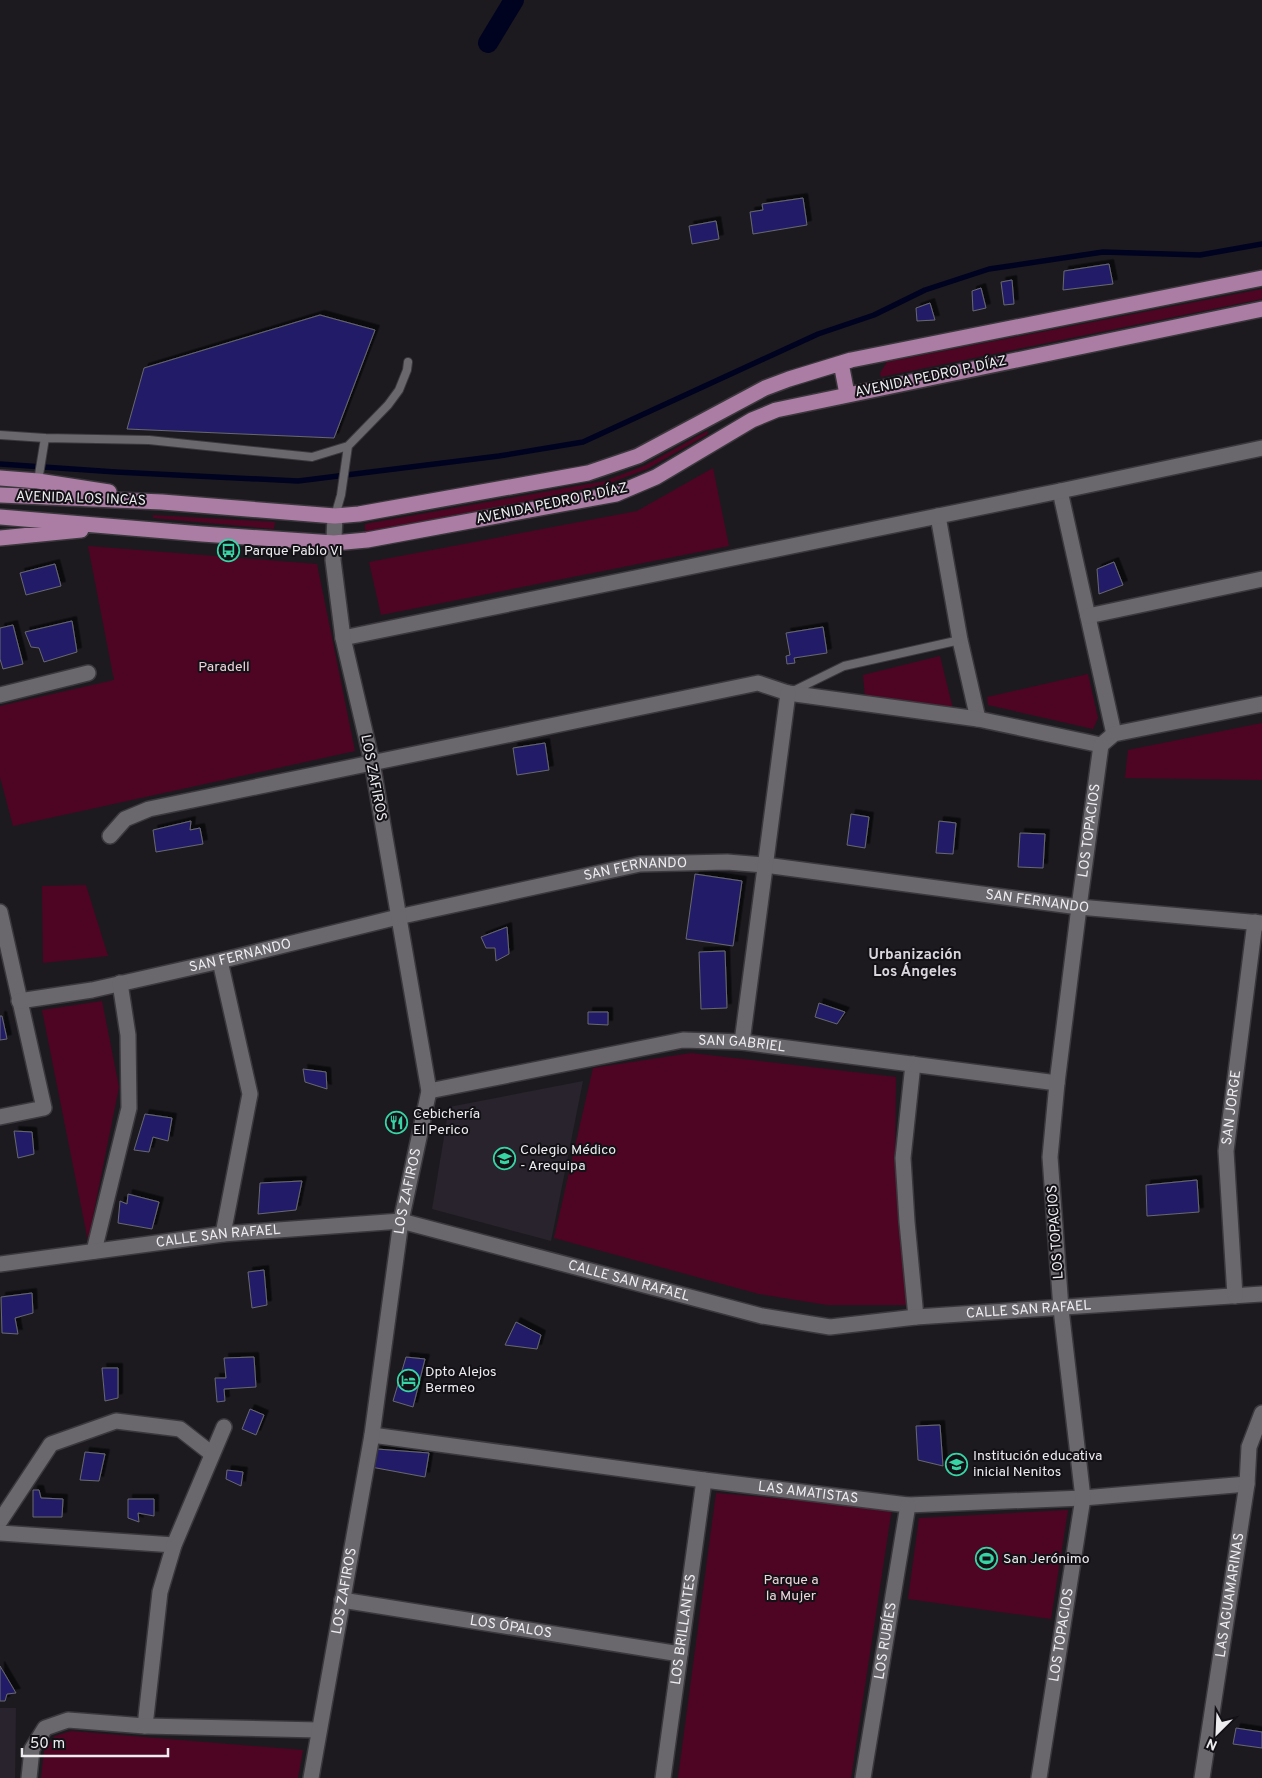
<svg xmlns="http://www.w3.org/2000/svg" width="1262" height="1778" viewBox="0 0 1262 1778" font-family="Overpass,sans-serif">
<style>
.built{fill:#28232d}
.green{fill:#4e0524}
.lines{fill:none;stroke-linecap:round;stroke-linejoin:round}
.stream{stroke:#000320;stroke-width:5.5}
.canal{stroke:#000320;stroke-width:20}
.building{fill:#241f68;stroke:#67686e;filter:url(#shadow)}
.lane-casing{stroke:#3a383c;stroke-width:10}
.street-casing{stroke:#3a383c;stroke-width:18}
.primary-casing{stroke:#3a383c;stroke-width:18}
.lane{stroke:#6a676d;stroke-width:8}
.street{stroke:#6a676d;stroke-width:15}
.primary{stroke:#ab7ca4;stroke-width:15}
.labels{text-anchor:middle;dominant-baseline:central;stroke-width:4;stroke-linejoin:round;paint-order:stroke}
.street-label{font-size:14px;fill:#edecef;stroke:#131116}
.poi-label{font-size:14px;fill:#edecef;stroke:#131116;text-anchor:start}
.park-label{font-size:14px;fill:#efd4da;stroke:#131116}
.neighbourhood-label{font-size:15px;font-weight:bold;fill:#d9d6dd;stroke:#131116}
</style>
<defs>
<filter id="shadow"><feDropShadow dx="4.5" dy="-4.5" stdDeviation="0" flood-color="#0009"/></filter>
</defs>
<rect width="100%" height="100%" fill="#1c1a1f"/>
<path class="built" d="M583,1081L551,1241L432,1209L449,1107Z
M0,1708H16L15,1778H0Z"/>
<path class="green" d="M1262,289V299L881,377L880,373L887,362Z
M707,431L708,434L647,469L607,484L529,501L365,532V524L605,481L644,466Z
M713,468L729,546L381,615L369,562L637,511Z
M153,515L275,522L274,529L153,518Z
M88,546L317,564L355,751L13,826L0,777V706L114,680Z
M940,656L953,709L865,697L863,675Z
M1088,674L1098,718L1093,729L988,705L987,697Z
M1262,723V780L1125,778L1128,750Z
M86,885L108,956L43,963L42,886Z
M102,1001L119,1087L88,1241L42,1010Z
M691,1053L896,1077L895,1156L909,1305H827L759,1294L554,1238L593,1068Z
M716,1493L892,1508L851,1778H678Z
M1068,1510L1051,1619L908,1599L919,1518Z
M71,1731L303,1750L298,1778H41L44,1751L55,1736Z"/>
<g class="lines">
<path class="stream" d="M0,464L116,472L298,481L499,456L583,442L818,334L874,315L925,290L989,269L1103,252L1200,255L1262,244"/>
<path class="canal" d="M488,43L514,0"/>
</g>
<path class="building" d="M803,198L807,225L753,234L750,212L763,210L762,204Z
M716,221L719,239L692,244L689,226Z
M1109,264L1113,284L1063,290L1064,271Z
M1012,280L1014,304L1004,305L1001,282Z
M981,288L986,308L973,311L972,291Z
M930,303L935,320L917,321L916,308Z
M320,315L375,330L334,438L127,429L144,368Z
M1114,562L1123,585L1099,594L1097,569Z
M55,564L61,586L26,595L20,573Z
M72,621L77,652L44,662L39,648L31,647L25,632Z
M13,625L23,664L3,669L0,659V628Z
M823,627L827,653L794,658L795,663L787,664L786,656L790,655L786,633Z
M545,743L549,770L517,775L513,748Z
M851,814L869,817L865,848L847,845Z
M191,821L190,830L200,828L203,844L156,852L153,830Z
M939,821L956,823L953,854L936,853Z
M1020,833L1045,834L1043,868L1018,867Z
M695,874L742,881L733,946L686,939Z
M507,927L509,954L496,961L495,948H486L481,937Z
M725,951L727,1008L701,1009L699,952Z
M819,1003L845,1012L837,1024L815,1017Z
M588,1012H608V1025L588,1024Z
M0,1016H2L7,1039L0,1040Z
M303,1069L326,1072L327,1089L305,1082Z
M145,1114L172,1118L168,1141L153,1137L149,1152L134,1150Z
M14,1131L32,1132L34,1154L18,1158Z
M1197,1180L1199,1212L1147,1216L1146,1185Z
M302,1181L296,1210L258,1214L260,1183Z
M128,1194L159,1202L152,1229L118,1223L120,1201L127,1204Z
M264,1270L267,1305L252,1308L248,1272Z
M32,1293L33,1313L15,1318L18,1334L2,1333L1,1297Z
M516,1322L541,1335L537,1349L505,1345Z
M254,1357L256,1387L224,1389L225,1401L217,1402L215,1378H226L224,1358Z
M406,1357L425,1359L413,1407L393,1401Z
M102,1368H118V1398L105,1401Z
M250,1409L264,1415L256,1435L242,1429Z
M940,1425L943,1466L918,1460L916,1426Z
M377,1449L429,1453L425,1477L371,1467Z
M85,1452L105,1454L99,1481L80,1480Z
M227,1470L243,1472L241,1486L226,1479Z
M33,1490H39L41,1498L63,1499L62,1517H33Z
M128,1499H154V1516L138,1513L139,1522L128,1518Z
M0,1666L16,1693L7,1694L5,1701H0Z
M1236,1728L1262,1732V1748L1233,1744Z"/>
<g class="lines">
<defs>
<path id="lane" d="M0,435L45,438L149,440L312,457L348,446
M38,481L45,438
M335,516L341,495L348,446L388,405L399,390L407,370L408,362
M793,691L844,666L960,640"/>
<g id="street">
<path d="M1060,491L1114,734"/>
<path d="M938,516L960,640L978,719"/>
<path d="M1088,616L1262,579"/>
<path d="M343,638L1060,491L1262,448"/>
<path d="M0,695L88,673"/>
<path d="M110,836L125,819L149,809L758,683L788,693L978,719L1101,745L1114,734L1262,704"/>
<path d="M0,912L44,1108L0,1117"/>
<path d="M220,961L250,1094L223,1234"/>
<path id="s1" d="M19,1001L92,990L220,961L398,917L640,864L727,862L765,865L1079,907L1262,923"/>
<path d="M742,1042L788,693"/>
<path d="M913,1064L903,1158L907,1222L916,1317"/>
<path id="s2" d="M429,1091L683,1040L742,1042L1057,1083"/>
<path d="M94,1251L129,1108L128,1035L120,983"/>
<path id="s3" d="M0,1264L223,1234L401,1221L762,1316L830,1327L916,1317L1262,1294"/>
<path id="s4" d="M1235,1296L1226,1151L1255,922"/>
<path id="s5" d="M372,1435L704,1480L908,1505L1083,1498L1247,1484"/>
<path d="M0,1521L51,1444L116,1421L180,1429L212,1454"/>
<path d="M0,1533L174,1545"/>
<path id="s6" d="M342,1600L680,1654"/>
<path d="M145,1726L160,1592L174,1545L224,1427"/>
<path d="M29,1778L32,1749L45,1728L68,1720L145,1726L319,1730"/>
<path id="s7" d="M311,1778L372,1435L401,1221L429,1091L372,762L343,638L333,560L335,516"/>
<path id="s8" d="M663,1778L704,1480"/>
<path id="s9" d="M863,1778L908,1505"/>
<path id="s10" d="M1039,1778L1083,1498L1061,1309L1050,1157L1057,1083L1079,907L1101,745"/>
<path id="s11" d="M1202,1778L1247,1484L1249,1447L1262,1413"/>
</g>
<path id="primary" d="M841,363L847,394
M0,478L38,481L109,492
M0,495L162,502L335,516L359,514L588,473L638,456L765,388L789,379L851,360L1262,278
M0,517L202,534L334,543L367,540L616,494L656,477L752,420L776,410L1262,309
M0,538L81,530"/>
</defs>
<use href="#lane" class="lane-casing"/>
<use href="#street" class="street-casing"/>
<use href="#primary" class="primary-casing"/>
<use href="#lane" class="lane"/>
<use href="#street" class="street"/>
<use href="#primary" class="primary"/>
</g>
<defs>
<symbol id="bus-ring" viewBox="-11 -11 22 22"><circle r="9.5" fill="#131116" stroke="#37d4a6" stroke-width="1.5"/><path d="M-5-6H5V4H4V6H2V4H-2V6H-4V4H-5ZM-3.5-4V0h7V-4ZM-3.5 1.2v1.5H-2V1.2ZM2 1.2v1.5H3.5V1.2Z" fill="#37d4a6"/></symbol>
<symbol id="restaurant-ring" viewBox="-11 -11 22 22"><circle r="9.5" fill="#131116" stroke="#37d4a6" stroke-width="1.5"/><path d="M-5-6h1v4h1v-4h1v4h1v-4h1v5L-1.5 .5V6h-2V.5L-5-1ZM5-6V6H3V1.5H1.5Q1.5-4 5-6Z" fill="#37d4a6"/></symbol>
<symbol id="school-ring" viewBox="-11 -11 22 22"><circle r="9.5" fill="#131116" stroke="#37d4a6" stroke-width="1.5"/><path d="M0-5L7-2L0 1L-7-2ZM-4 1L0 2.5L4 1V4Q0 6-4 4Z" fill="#37d4a6"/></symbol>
<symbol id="hotel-ring" viewBox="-11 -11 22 22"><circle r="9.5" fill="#131116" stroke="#37d4a6" stroke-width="1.5"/><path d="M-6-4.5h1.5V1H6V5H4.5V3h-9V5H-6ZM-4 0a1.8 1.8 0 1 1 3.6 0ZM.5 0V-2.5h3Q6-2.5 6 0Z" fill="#37d4a6"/></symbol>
<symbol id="stadium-ring" viewBox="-11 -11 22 22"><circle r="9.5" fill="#131116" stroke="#37d4a6" stroke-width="1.5"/><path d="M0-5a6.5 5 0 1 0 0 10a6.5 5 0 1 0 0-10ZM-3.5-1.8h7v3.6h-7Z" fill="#37d4a6"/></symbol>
</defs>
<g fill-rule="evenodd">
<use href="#bus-ring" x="216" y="538" width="25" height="25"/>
<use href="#restaurant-ring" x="384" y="1110" width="25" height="25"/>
<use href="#school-ring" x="492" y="1146" width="25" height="25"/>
<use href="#hotel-ring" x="396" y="1368" width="25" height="25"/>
<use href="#school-ring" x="944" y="1452" width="25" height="25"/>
<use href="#stadium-ring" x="974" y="1546" width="25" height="25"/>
</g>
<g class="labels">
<g class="street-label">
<text transform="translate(931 377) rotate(-12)">AVENIDA PEDRO P. DÍAZ</text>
<text transform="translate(81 499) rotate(2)">AVENIDA LOS INCAS</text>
<text transform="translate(552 504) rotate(-12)">AVENIDA PEDRO P. DÍAZ</text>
<text transform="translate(373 778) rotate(79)">LOS ZAFIROS</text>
<text stroke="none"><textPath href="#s10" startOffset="955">LOS TOPACIOS</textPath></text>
<text stroke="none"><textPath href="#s1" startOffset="631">SAN FERNANDO</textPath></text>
<text stroke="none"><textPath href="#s1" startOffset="1036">SAN FERNANDO</textPath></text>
<text stroke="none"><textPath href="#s1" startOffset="226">SAN FERNANDO</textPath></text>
<text stroke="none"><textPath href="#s2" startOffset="318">SAN GABRIEL</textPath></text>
<text stroke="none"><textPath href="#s4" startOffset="189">SAN JORGE</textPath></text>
<text stroke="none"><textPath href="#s7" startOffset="595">LOS ZAFIROS</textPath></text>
<text transform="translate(1056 1232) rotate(-94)">LOS TOPACIOS</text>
<text stroke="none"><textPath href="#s3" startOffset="220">CALLE SAN RAFAEL</textPath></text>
<text stroke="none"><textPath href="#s3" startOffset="639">CALLE SAN RAFAEL</textPath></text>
<text stroke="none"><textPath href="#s3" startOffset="1045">CALLE SAN RAFAEL</textPath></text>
<text stroke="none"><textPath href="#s5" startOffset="440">LAS AMATISTAS</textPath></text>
<text stroke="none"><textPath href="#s7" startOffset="190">LOS ZAFIROS</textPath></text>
<text stroke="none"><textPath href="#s11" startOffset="185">LAS AGUAMARINAS</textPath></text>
<text stroke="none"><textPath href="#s6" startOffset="171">LOS ÓPALOS</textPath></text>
<text stroke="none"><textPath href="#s8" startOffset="150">LOS BRILLANTES</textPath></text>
<text stroke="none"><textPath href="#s10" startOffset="145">LOS TOPACIOS</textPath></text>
<text stroke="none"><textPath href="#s9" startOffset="139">LOS RUBÍES</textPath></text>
</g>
<g class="poi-label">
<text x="244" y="551">Parque Pablo VI</text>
<text x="413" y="1114">Cebichería<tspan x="413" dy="16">El Perico</tspan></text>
<text x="520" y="1150">Colegio Médico<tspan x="520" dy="16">- Arequipa</tspan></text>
<text x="425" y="1372">Dpto Alejos<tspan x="425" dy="16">Bermeo</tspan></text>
<text x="973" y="1456">Institución educativa<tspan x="973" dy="16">inicial Nenitos</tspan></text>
<text x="1003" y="1559">San Jerónimo</text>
</g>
<g class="park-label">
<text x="224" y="667">Paradell</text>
<text x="791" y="1580">Parque a<tspan x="791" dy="16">la Mujer</tspan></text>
</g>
<g class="neighbourhood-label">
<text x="915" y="955">Urbanización<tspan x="915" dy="17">Los Ángeles</tspan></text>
</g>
</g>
<g transform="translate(1217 1733) rotate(204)" stroke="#131116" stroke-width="4" paint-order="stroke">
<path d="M0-4L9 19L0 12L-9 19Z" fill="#edecef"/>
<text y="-8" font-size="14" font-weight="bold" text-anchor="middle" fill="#edecef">N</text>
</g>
<path d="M22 1748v8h146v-8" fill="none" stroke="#edecef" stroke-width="2.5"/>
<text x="30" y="1748" font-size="15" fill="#edecef" stroke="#131116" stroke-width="4" paint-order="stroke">50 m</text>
</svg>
